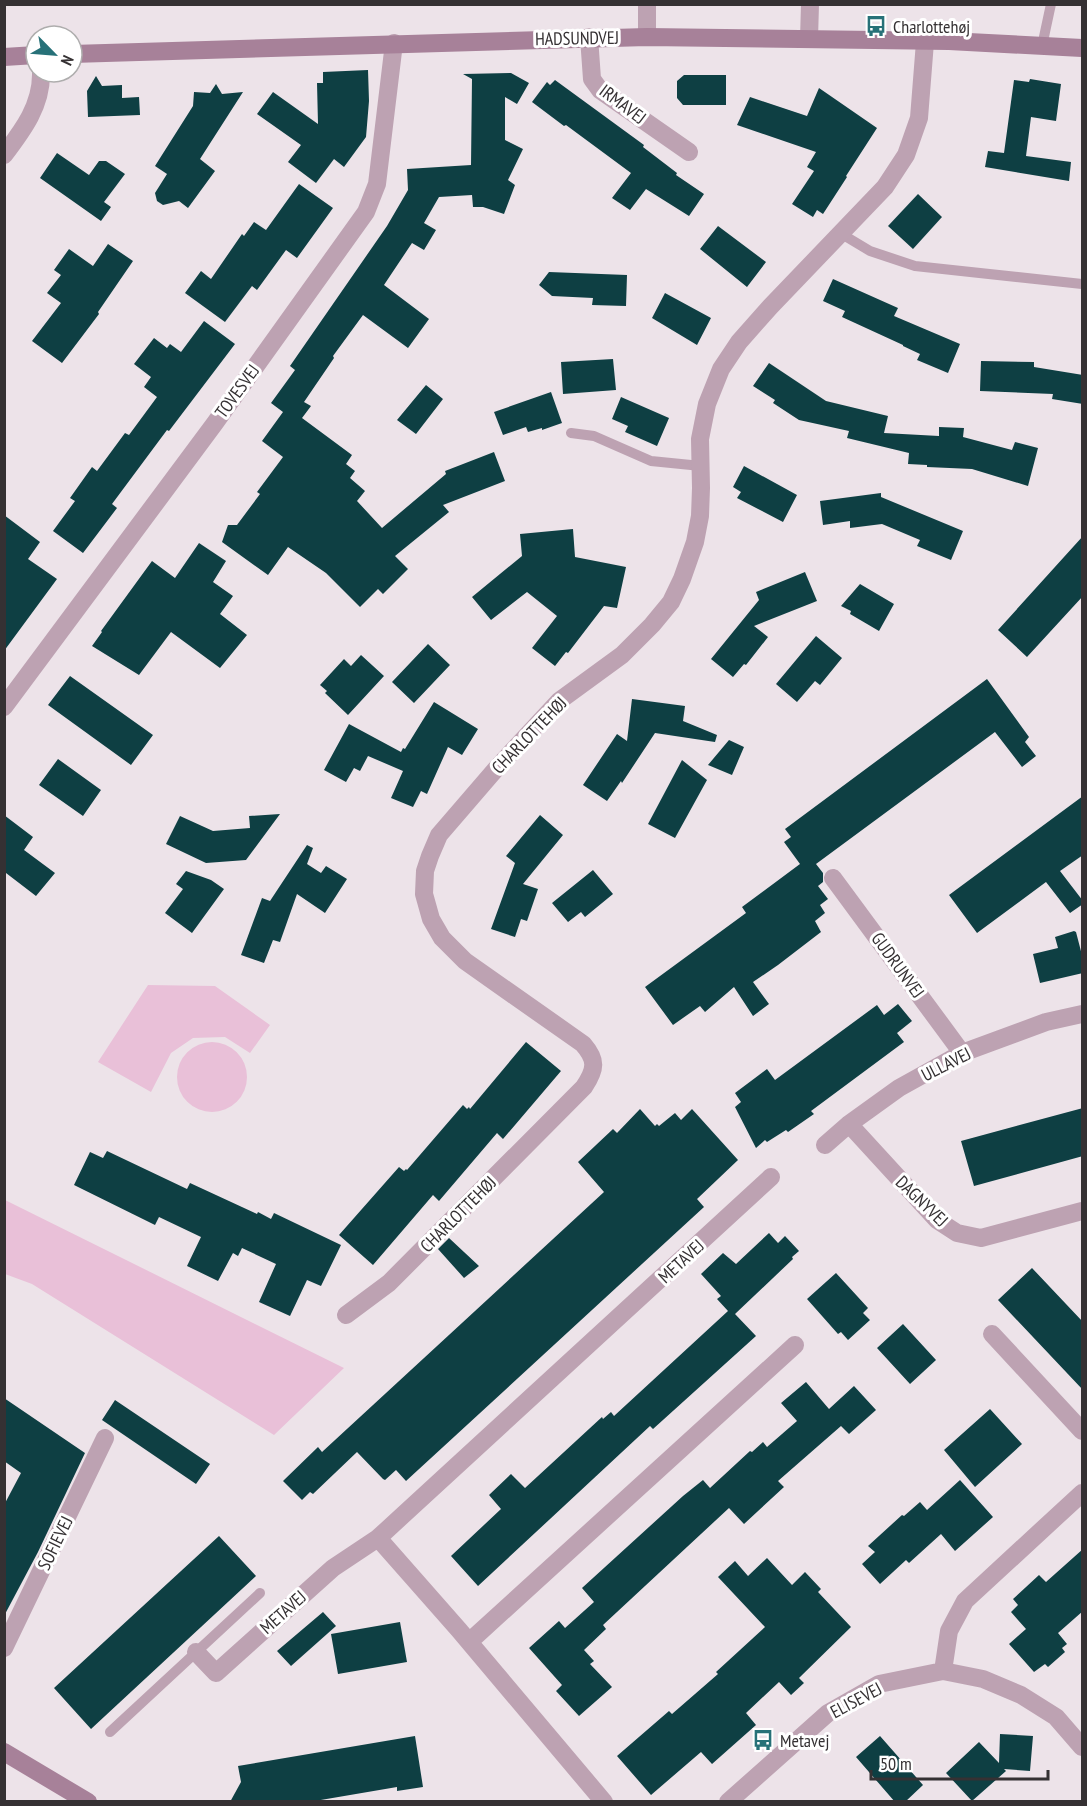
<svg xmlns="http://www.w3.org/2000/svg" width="1087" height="1806" viewBox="0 0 1087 1806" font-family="'PT Sans Narrow',sans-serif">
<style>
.green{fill:#e9c0d8}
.building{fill:#0e3f43}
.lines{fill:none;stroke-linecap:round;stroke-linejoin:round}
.lane{stroke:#bda2b2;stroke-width:10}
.street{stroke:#bda2b2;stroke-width:18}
.secondary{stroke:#a78199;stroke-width:18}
.labels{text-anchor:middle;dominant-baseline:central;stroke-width:6;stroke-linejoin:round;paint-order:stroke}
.poi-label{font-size:18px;fill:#353133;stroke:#fff;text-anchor:start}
.street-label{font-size:18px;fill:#353133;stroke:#fff}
</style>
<rect width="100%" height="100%" fill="#ede3e9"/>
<path class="green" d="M148,985L215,986L270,1025L250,1053L225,1037L193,1038L171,1053L151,1092L98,1062Z
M177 1077a35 35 0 1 1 70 0a35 35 0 1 1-70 0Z
M4,1200H5L344,1368L274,1435L32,1284L5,1274Z"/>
<path class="building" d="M368,70L369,101L366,137L344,167L334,159L316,183L288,162L301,145L257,114L273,92L318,124L317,83H323V72Z
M511,73L529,83L517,104L505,97V140L523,149L508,180L515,185L504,214L483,207H473L472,195L439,197L424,223L436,230L424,250L412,243L384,285L429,319L408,348L363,315L333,356L334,358L304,402L311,406L302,418L352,455L346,464L355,471L350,478L365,491L357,501L382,528L446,474L445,471L494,452L505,481L443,505L449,512L395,556L408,569L383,594L378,589L360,607L326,573L288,547L268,575L222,542L228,525H237L260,494L257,492L283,457L262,441L283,412L271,403L295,370L290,366L387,226L408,190L407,169L471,165L472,79L463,74Z
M684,75H726V105H683L677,98V81Z
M96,76L102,86L122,85V98L139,97L140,115L88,117L87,91Z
M1030,79L1061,84L1056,121L1031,117L1026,156L1071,162L1069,181L985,167L988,151L1004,153L1014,80L1029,82Z
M555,80L644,145L643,147L677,173L676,175L704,194L689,216L646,189L630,210L612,198L631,173L566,125L564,126L532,102L547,82L550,85Z
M216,84L222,94L243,92L200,159L215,171L188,208L179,201L163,205L157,201L155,193L167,174L155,166L193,106L194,92L210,93Z
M819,88L877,128L846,176L847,177L823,214L817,210L813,217L792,204L814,171L807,167L816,152L737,125L750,97L807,116Z
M57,153L89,175L99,161H106L125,174L104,202L111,207L101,221L40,178Z
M299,184L333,208L297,258L286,250L257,290L252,286L225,322L185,293L201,271L211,279L242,234L244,236L254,222L266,230Z
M918,194L942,217L913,249L888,226Z
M718,226L766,262L747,287L700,249Z
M108,244L133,261L98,312L99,314L62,363L32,341L61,303L47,293L61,275L54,270L69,249L93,266Z
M549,272L627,275L626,306L592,305L593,298L552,296L539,285Z
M833,279L898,308L894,316L960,344L948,373L917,360L920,354L903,346V345L842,317L845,311L823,301Z
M665,293L711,318L697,345L652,318Z
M204,321L235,344L169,431L167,430L112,504L117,508L83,553L53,531L75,501L70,498L92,467L97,471L125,433L129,435L157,397L144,387L151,377L134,364L154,338L167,348L170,344L181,352Z
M613,359L616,390L563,394L561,362Z
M981,361L1034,362V367L1083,375V404L1052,399L1053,394L980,391Z
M769,363L826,401L888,416L884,433L939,436V427L964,428L963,437L1012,450L1015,442L1038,448L1028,486L972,469L927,467V465L908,464L909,453L847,438L849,431L799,420L773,403L775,400L753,386Z
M426,385L443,399L416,434L397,420Z
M551,392L562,423L542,430V428L528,432L526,427L503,435L494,412Z
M621,397L669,418L657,446L625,432L628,426L612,419Z
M744,466L797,495L783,522L737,498L741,492L733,487Z
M881,493V497L963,531L951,560L917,546L920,540L882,524L850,528V521L823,525L820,501Z
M4,515L40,542L28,559L57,579L4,651Z
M573,529L575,557L626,567L617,608L604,606L568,653L566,652L555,666L532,648L557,616L527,592L491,620L472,597L522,556L520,534Z
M1083,536V596L1027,657L998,630Z
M199,543L226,561L213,582L233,596L220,614L247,635L220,668L171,632L139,675L92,646L102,632L101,631L152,561L175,578Z
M805,572L817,601L754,626L768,637L746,665L744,664L733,677L711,659L759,600L756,592Z
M860,584L894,604L879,631L850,614L851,611L841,606Z
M816,636L842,658L820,685L815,681L797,702L776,684Z
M428,644L450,665L414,703L392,682Z
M361,655L384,676L348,715L325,693L327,691L320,685L344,659L351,666Z
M70,676L153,735L131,765L48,705Z
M987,679L1029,737L1025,742L1036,756L1022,767L995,732L816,864L823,873V882L818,886L828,899L820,905L825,913L815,921L821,932L778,965L753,982L769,1004L753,1016L734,987L705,1012L700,1006L673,1025L645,987L746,913L742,907L800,864L784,842L791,837L785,829Z
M632,699L685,706L683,721L717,735L715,742L655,733L622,783L621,781L607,801L583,785L617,734L627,741Z
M434,702L478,729L462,755L448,747L427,794L421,791L413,807L391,798L403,771L368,756L360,771L354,768L346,782L324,770L349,724L401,752L403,748L405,749Z
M729,740L744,747L732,775L708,765Z
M58,759L101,790L83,816L39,785Z
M682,760L707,780L675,838L648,824Z
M1083,796V855L1060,871L1083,901V904L1070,913L1046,882L977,933L949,895Z
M280,814L246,860L206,863L166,844L180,816L213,831L250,828L249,816Z
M4,815L33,837L24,850L55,873L36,896L6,873L4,875Z
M540,815L563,835L523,884L538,889L527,921L521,919L515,937L491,929L515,863L506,856Z
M307,845L313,848L307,864L321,873L326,866L347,879L325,913L297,894L280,942L273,940L264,963L241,955L262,898L270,901Z
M593,870L613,894L585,917L581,912L568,922L552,903Z
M186,871L211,880L224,889L192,933L165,913L183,889L176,884Z
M1074,931L1076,932L1083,959V973L1040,983L1033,954L1058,948L1055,937Z
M898,1004L912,1021L897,1033L904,1042L811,1111L814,1114L788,1132L786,1130L767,1142L765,1140L756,1148L735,1107L741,1102L735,1093L767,1069L775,1080L877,1005L884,1015Z
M526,1042L561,1071L503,1139L497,1133L439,1201L433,1195L373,1265L339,1235L399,1167L404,1171L406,1169L407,1170L463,1105L467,1109L469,1107L470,1109Z
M1083,1108V1156L974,1186L961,1141Z
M640,1109L655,1126L657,1124L659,1126L675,1113L681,1120L692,1109L738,1160L697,1199L704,1207L406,1481L396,1470L385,1480L383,1479L357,1452L313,1494L310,1492L302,1500L283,1481L318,1447L322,1452L604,1192L578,1162L613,1129L617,1133Z
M107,1151L187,1189L190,1183L257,1214L258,1212L271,1219L274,1213L341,1245L321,1286L307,1280L290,1316L259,1302L276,1264L242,1248L238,1256L233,1253L218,1281L187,1266L201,1237L159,1217L155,1225L74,1185L90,1152L103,1158Z
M769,1233L778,1243L785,1236L799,1251L792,1257L793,1259L735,1314L756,1336L653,1429L650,1426L478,1586L451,1556L501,1509L489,1495L511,1474L525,1488L602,1417L603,1419L611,1412L614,1416L728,1311L717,1299L721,1296L701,1274L723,1253L736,1264Z
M449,1238L479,1266L464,1278L438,1249Z
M1032,1268L1083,1322V1390L998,1300Z
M836,1273L868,1308L863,1313L870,1320L848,1340L841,1332L838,1334L807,1299Z
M903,1324L936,1360L910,1384L877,1348Z
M806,1382L829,1409L854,1386L876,1410L849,1434L841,1426L778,1481L784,1487L744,1524L729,1508L603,1625L606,1629L584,1650L594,1661L590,1664L612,1687L579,1716L556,1691L562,1685L529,1648L559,1621L565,1628L594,1602L582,1588L683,1496L703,1480L710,1488L750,1451L752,1452L763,1442L767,1447L797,1421L781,1403Z
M4,1398L85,1453L38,1552L4,1616V1505L21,1473L4,1461Z
M115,1400L210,1464L196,1484L102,1420Z
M990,1409L1022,1444L975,1487L944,1450Z
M960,1480L993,1517L955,1551L941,1534L909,1563L906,1560L880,1584L862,1564L875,1552L868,1546L902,1515L904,1516L920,1502L927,1510Z
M219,1536L256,1576L91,1729L54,1688Z
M1083,1549V1611L1058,1633L1067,1644L1062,1648L1065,1652L1048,1667L1045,1664L1034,1672L1009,1644L1026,1629L1011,1612L1018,1605L1013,1599L1039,1575L1046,1582Z
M767,1558L792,1585L805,1572L821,1589L818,1592L851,1627L799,1678L804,1683L791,1695L779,1682L746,1713L756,1725L712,1764L701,1752L651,1795L617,1756L669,1711L672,1714L718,1674L716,1672L765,1627L718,1577L735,1561L748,1576Z
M323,1612L336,1626L291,1666L277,1651Z
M400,1622L407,1662L338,1674L331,1634Z
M1000,1734L1033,1736L1030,1771L1004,1769L1006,1771L972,1801L946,1773L979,1742L999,1763Z
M415,1736L423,1787L397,1791V1787L309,1802H230L241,1782L238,1766Z
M880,1736L923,1785L905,1802H895L856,1757Z"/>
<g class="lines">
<path class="lane" d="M1042,46L1051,4
M840,233L870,251L915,266L1082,284
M571,433L594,436L651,461L701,466
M110,1732L260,1593"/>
<path class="street" d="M647,4V37
M589,37L592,79L600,90L689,152
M809,39L810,4
M4,155C23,130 42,105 41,72
M4,707L215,423L366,212L377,184L394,43
M833,878L962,1053
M849,1124L937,1220L957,1233L981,1238L1082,1211
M825,1145L849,1124L899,1088L962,1053L1046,1022L1082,1014
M346,1315L389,1283L584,1087C596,1069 597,1060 583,1044L465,961L442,938L431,919L424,894L425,871L430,856L439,835L495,770L559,701L622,655L652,625L671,602L682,579L695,542L700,516L701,488L700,439L707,404L721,369L739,342L770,307L885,187L906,155L919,118L925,42
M992,1334L1082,1431
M469,1642L795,1345
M4,1648L105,1438
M196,1652L216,1673L333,1568L378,1538
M943,1671L949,1631L965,1601L1082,1493
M604,1802L459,1630L378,1538L771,1177
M728,1802L828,1713L879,1684L943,1671L983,1679L1021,1695L1056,1717L1082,1747"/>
<path class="secondary" d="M72,54L647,37L949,41L1082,48
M4,57L36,55
M4,1752L88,1802"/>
</g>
<defs>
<symbol id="bus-bare" viewBox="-9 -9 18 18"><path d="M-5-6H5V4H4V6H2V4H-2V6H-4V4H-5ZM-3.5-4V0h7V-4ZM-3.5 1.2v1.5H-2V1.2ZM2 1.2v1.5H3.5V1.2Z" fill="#277178" stroke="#fff" stroke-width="2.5" paint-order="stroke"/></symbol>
</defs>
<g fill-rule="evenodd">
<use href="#bus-bare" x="861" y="11" width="30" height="30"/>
<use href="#bus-bare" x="748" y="1725" width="30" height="30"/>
</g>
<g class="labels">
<g class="poi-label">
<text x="893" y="26">Charlottehøj</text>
<text x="780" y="1740">Metavej</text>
</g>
<g class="street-label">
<text transform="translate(577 38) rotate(-1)">HADSUNDVEJ</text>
<text transform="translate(623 104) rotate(37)">IRMAVEJ</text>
<text transform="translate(237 391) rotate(-54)">TOVESVEJ</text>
<text transform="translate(529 735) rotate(-46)">CHARLOTTEHØJ</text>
<text transform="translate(898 965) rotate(54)">GUDRUNVEJ</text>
<text transform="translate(946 1064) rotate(-27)">ULLAVEJ</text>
<text transform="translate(922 1201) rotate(44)">DAGNYVEJ</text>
<text transform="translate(458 1214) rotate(-45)">CHARLOTTEHØJ</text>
<text transform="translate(681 1261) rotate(-43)">METAVEJ</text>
<text transform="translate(55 1543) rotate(-64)">SOFIEVEJ</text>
<text transform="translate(283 1612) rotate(-42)">METAVEJ</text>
<text transform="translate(856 1700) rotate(-28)">ELISEVEJ</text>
</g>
</g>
<rect width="1087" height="1806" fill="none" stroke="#353133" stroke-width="12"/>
<g transform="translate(54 54) rotate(115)"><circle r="28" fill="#ffffff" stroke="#aeadad" stroke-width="1.5"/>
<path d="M0-4.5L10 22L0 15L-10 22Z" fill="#277178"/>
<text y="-9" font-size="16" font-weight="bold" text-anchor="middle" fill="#353133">N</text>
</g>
<path d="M871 1770v9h177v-9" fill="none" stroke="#353133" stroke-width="3"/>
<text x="880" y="1770" font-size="18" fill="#353133" stroke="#ffffff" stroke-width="4.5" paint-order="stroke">50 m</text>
</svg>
